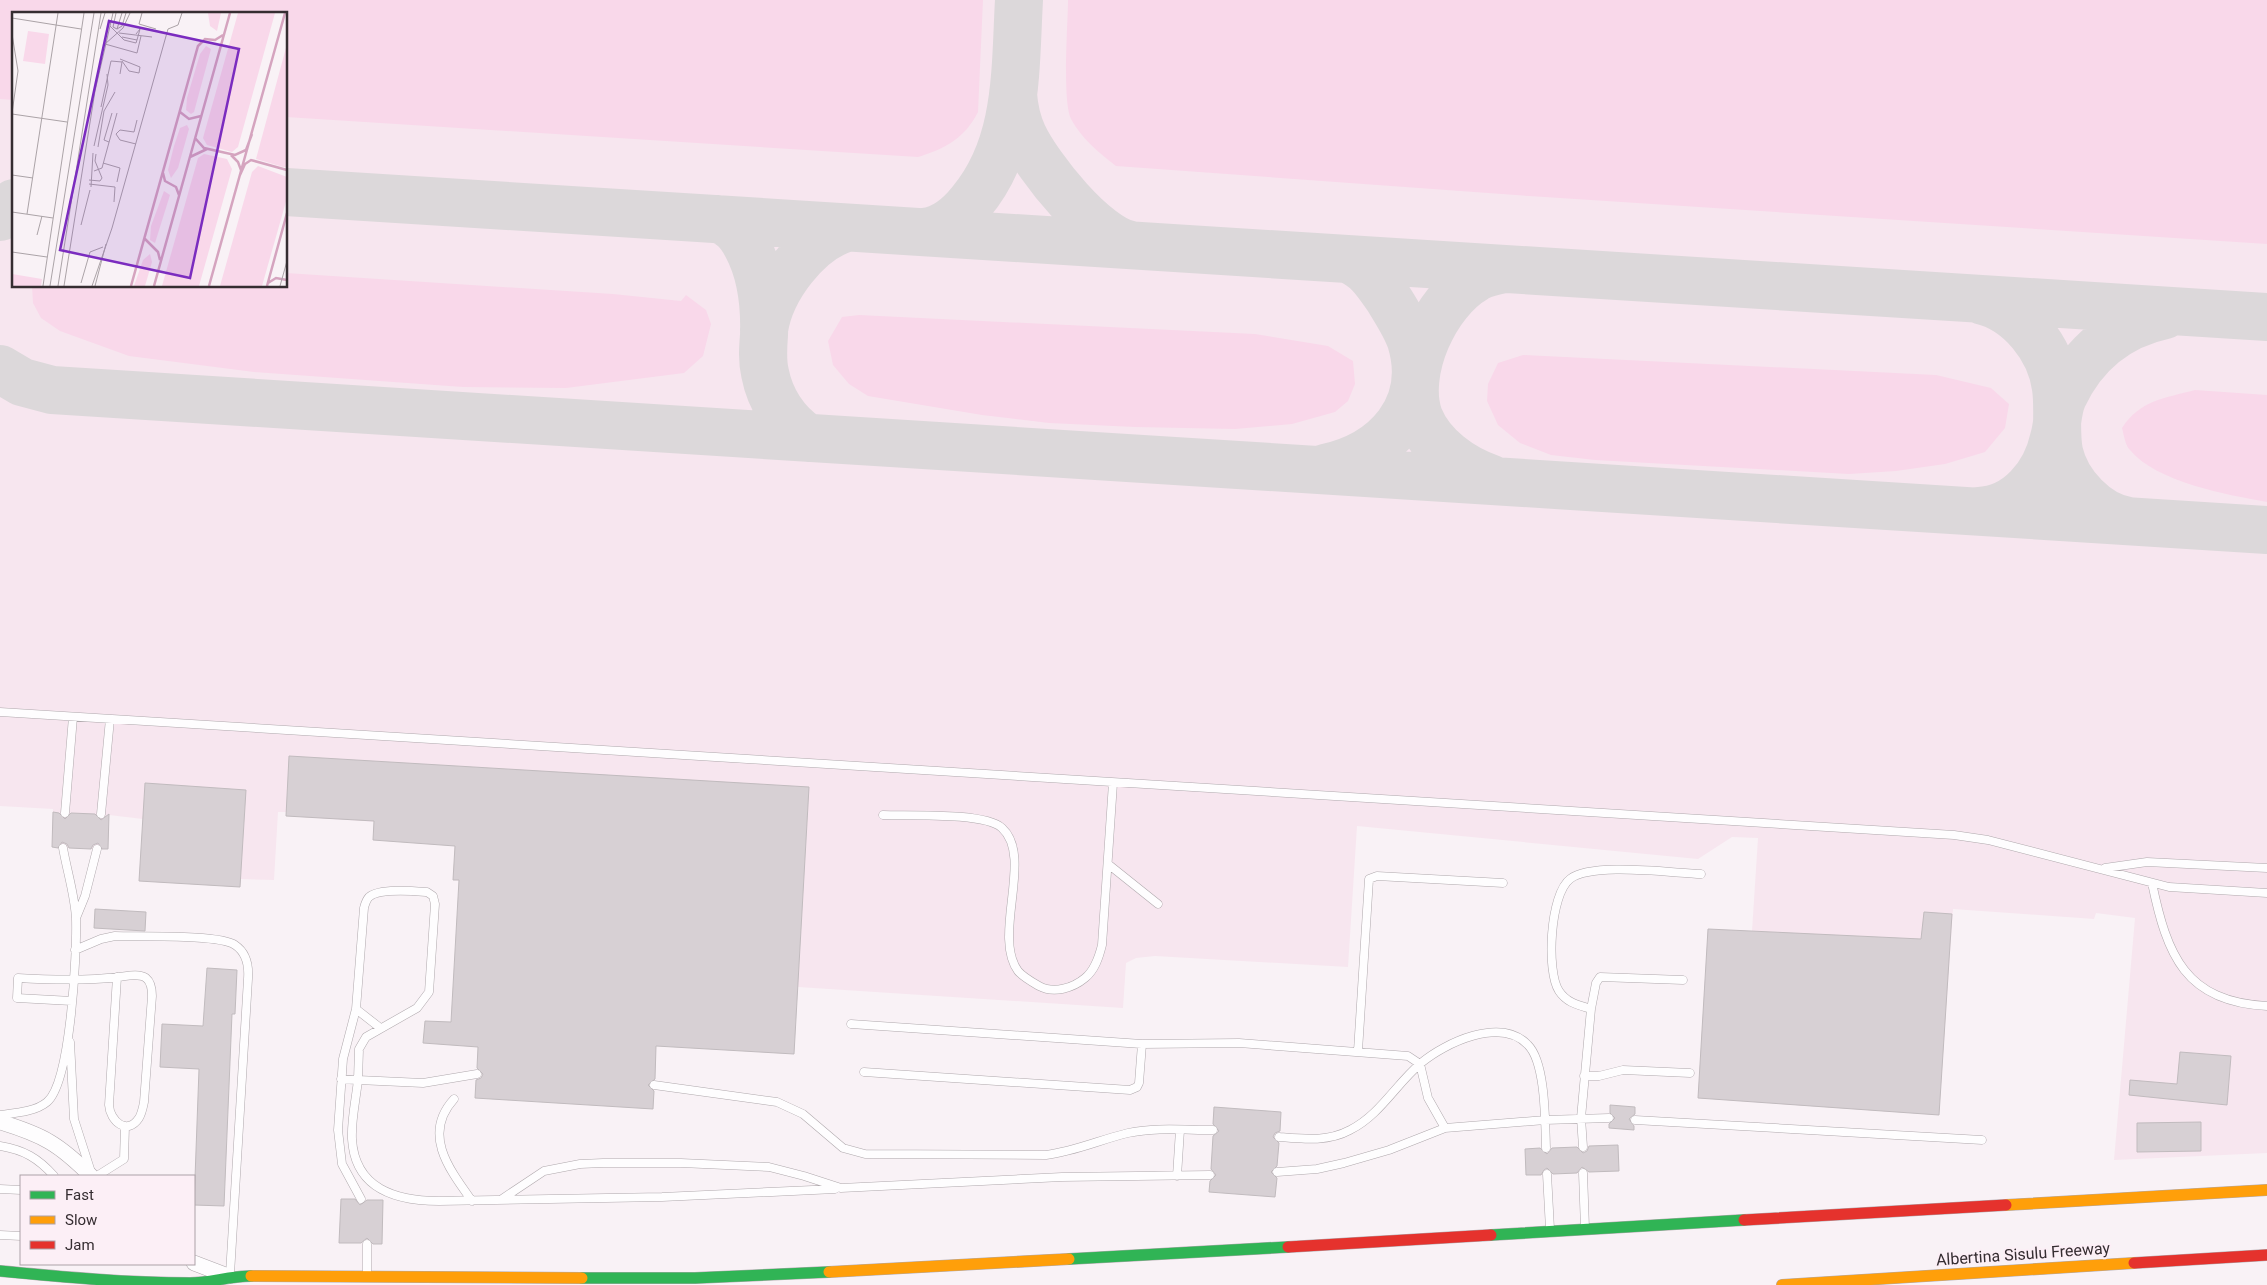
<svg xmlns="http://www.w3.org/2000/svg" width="2267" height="1285" viewBox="0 0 2267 1285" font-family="Roboto,sans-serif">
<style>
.built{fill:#f7e6ef;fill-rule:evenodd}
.green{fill:#f9d8ea}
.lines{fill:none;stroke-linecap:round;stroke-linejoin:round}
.taxiway{stroke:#dcd8da;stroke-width:48}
.building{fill:#d7d0d4;stroke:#c1bbbe}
.lane-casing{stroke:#afa8ac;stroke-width:9}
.street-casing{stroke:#afa8ac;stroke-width:16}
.fast-casing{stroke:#afa8ac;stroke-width:12}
.slow-casing{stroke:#afa8ac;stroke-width:12}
.jam-casing{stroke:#afa8ac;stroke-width:12}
.lane{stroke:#fefdfe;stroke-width:8}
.street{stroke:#fefdfe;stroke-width:15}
.fast{stroke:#30b455;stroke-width:11}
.slow{stroke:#ff9f0a;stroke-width:11}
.jam{stroke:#e5322d;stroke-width:11}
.labels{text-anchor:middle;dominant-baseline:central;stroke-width:4;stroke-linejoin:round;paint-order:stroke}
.street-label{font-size:16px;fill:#352d31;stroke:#fceff6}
.inset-river{fill:none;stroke:#d5a4bf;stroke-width:2.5}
.inset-road{fill:none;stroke:#aba3a7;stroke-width:1}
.view{fill:#7b2cbf;fill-opacity:0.15;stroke:#7b2cbf;stroke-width:2.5}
.inset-edge{fill:none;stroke:#352d31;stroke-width:2.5}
</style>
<rect width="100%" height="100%" fill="#f9f2f6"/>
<path class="built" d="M0,0H2267V1153L2114,1160L2135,918L2096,913L2094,919L1953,909L1939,1115L1698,1098L1708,929L1752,931L1758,838L1732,837L1698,859L1357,826L1348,967L1155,956L1136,958L1126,963L1123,1008L798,987L656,1046V1059L478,1047L491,883L453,880L456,827L286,816V812H278L274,880L241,879L240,887L139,881L143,819L109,815L108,849L52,847L53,809L0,806ZM14,14H286V286H14Z"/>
<path class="green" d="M0,0H983L978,112C965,138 945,149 918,157L286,117V14H14V100L0,99Z
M1068,0H2267V244L1529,196L1116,166C1098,152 1082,139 1071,119C1062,100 1068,24 1068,0Z
M286,273L613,294L681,301L686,295L706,310L711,324L703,356L684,373L566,388L463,387L254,372L129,356L60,331L41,318L33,303L32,286H286Z
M859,315L1255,334L1328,346L1353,361L1355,384L1348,401L1335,412L1292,424L1235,429L1135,427L1049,423L982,415L868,396L849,384L833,365L828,341L842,317Z
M1523,355L1936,375L1991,388L2009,404L2005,428L1985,452L1945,464L1896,471L1849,474L1595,460L1551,455L1520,443L1498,425L1487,401L1488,384L1498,363Z
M2195,390L2267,395V502C2228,495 2156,482 2130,450C2125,445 2124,435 2122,428C2140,400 2165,398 2195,390Z"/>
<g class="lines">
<path class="taxiway" d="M1013,94C1014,108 1017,122 1023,135C1038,167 1095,239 1131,245
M286,192L2267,317
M0,217L14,203
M717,219C732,223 740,233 747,246C762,274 765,304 764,335C763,348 762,360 765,373C770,399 785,423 808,438
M924,232C944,230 959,217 971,202C1019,145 1015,70 1019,0
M1980,300C2020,309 2051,349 2056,388C2059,409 2055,431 2059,452C2066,484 2097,517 2129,521
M764,330C770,289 807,240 846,228
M0,369L22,382L52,390L2267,530
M1325,468C1386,455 1431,407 1411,341C1406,326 1396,311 1388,298C1377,282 1366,265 1347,259
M1492,479C1462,469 1431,447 1419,417C1403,372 1435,301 1476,278C1484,273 1495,271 1505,269
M1978,511C2018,510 2046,475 2054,438C2058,425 2057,410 2063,397C2083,354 2118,325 2165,315"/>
</g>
<path class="building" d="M289,756L809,787L794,1054L656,1046L655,1079L648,1085L654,1091L653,1109L475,1098L476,1080L481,1078L483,1074L477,1068L478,1047L423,1043L425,1021L451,1022L459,880H453L455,846L373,840L374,821L286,816Z
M145,783L246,790L240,887L139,881Z
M53,812L59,813L65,819L71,813L95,814L101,820L109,814L108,849H102L98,843L93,845L91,849L69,848L67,844L62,842L58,848L52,847Z
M95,909L146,912L145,931L94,928Z
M1924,912L1952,914L1939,1115L1698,1098L1708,929L1921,939Z
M207,968L237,970L235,1014H232L224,1206L194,1205L199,1069L160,1067L162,1024L203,1026Z
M2180,1052L2231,1056L2227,1105L2129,1095L2130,1080L2177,1084Z
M1610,1105L1635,1107V1114L1629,1119L1634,1126V1130L1609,1128V1124L1615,1118L1610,1113Z
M1214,1107L1281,1112L1280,1131L1275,1133L1273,1137L1279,1143L1277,1166L1271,1172L1277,1178L1275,1197L1209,1192L1210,1181L1216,1175L1211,1169L1213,1136L1219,1131L1213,1124Z
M2201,1122V1151L2137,1152V1123Z
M1618,1145L1619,1171L1589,1172L1582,1167L1577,1173L1553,1174L1547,1168L1544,1170L1541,1175H1526L1525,1149L1540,1148L1547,1154L1552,1148L1577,1147L1583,1153L1587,1151L1589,1146Z
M341,1199H355L360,1205L367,1200H383L382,1244H373L367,1238L361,1243H339Z"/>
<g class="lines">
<defs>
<path id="lane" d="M0,712L1954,835L1988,840L2169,887L2267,893
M65,813L73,717
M101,814L110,719
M883,815C908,816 985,812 1002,828C1034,857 992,935 1018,971C1023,977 1032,982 1039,986C1054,994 1073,988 1085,978C1095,970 1099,957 1102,945L1113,783
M1108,864L1158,904
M2105,868L2147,862L2267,868
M2152,883C2167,955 2185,1002 2267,1006
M76,918L85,896L97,849
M75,950L101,939L115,936C137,937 220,934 235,945C247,953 249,966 248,979L230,1274
M72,1001L17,998L18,978C52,980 85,981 119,977C127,976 139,973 146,978C151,982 152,990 152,996L144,1102C143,1107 142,1113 139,1118C127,1136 110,1121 109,1105L117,977
M356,1009L379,1027
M1591,1009L1596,983L1600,977L1683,980
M851,1024L1142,1044L1239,1043L1408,1056L1420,1064L1428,1098L1445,1128
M70,1042L74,1119L91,1172
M1358,1051L1369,879L1377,876L1503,883
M864,1072L1130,1090L1137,1087L1139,1083L1142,1044
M477,1074L423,1083L358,1080C356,1099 351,1120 352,1139C355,1189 396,1201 439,1201L662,1197L835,1189
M1584,1076H1599L1623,1070L1690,1073
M341,1079L358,1080L359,1049L366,1037L417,1008L429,992L435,904L433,896L427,892C414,891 379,888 369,897C366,900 365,904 364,908L356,1009L343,1059L338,1130L342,1164L361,1199
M654,1085L777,1102L803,1114L843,1148L865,1154L1046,1155C1076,1151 1099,1140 1128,1133C1155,1127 1185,1130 1213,1130
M454,1099C422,1134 449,1169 472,1201
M0,1115C15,1113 35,1112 47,1102C71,1082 77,952 76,919C75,896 67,871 63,848
M1635,1120L1982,1140
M1279,1137C1303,1139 1328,1142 1350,1130C1380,1115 1396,1084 1421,1063C1445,1043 1501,1016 1528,1045C1546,1063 1545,1123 1546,1148
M0,1146C24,1150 38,1158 54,1176
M1583,1147L1581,1118L1591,1009C1578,1005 1567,1003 1559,991C1546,971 1550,894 1570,879C1592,862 1671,873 1701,874
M1277,1172L1317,1169L1344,1163L1389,1150L1445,1128L1545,1120L1609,1118
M1583,1173L1585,1228
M1547,1174L1550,1229
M97,1176L124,1159L125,1126
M1177,1176L1180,1130
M0,1189L21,1190
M502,1199L544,1171L580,1164L603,1163H681L769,1167L804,1176L841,1188L1062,1177L1210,1175
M0,1235L21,1236
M367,1274V1244"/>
<path id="street" d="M0,1122C43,1135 59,1144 91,1176
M194,1263L228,1276"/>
<path id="fast" d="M1491,1235L1744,1220
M1069,1259L1288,1247
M0,1271C63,1277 127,1283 190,1283C210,1283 229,1276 251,1276
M582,1278H695L829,1272"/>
<path id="slow" d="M2006,1205L2267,1190
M829,1272L1069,1259
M251,1276L582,1278
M1782,1285L2134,1263"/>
<path id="jam" d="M1744,1220L2006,1205
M1288,1247L1491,1235
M2134,1263L2267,1255"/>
</defs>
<use href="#lane" class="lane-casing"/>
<use href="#street" class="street-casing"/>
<use href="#fast" class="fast-casing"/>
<use href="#slow" class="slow-casing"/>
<use href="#jam" class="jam-casing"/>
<use href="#lane" class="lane"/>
<use href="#street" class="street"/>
<use href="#fast" class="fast"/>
<use href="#slow" class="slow"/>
<use href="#jam" class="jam"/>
</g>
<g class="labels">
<g class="street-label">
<text transform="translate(2023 1254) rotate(-4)">Albertina Sisulu Freeway</text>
</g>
</g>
<g transform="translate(12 12)">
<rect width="275" height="275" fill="#f9f2f6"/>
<path d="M196,1H209L205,19L198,14ZM226,1H263L226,135L220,140L195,133L191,126ZM16,19L37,22L33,52L11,49ZM275,32V155H271L244,147ZM194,34L199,37L182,100L179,102L174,98L175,86L188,42ZM175,113L177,117L166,156L159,166L156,158L162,134L168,116ZM192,142L215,147L220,157L187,274H150L186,146ZM246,154L275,165V186L250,274H208L240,160ZM152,179L158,183L143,231L138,228L139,214ZM138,242L140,250L133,274H122L131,248ZM0,262L30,267L29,274H0Z" fill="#f9d8ea"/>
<path class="inset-river" d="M168,100L177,107L189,104M183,126L192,136L223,143L234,138L240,122M219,143L226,150L229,158M178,145L195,137M151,161L153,169L164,175L167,183M228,163L233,152L239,148L275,158M132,226L146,240L148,248M256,271L264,266L275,268M119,274L186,34L193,27L203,28L211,23M142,274L218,1M197,274L273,1M255,274L275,201"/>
<path class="inset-road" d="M104,1L101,15L105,17M130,1L127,12L144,17M0,6L69,17M98,14L112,28L124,31L125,28M88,17L93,1M105,17L110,14L114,1M105,17L110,1M107,21L140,25M0,22L6,59L0,101M124,22L128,17L125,28M110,25L125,28M93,32L125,41L129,24M93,32L111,16L118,1M108,47L128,55L127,61L117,59L110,49M89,95L99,49L110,50L108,62M0,102L55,110M97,130L92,128L100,101M124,132L108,128L104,122L108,118L122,120L125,108M82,134L96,73L95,62M86,135L92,99L103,80M91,151L108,156L105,170M82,159L90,156L105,101M0,163L21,166M77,168L88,169L90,166L83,149L84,142M77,172L103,175L102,190M79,175L81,141M0,200L41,206M15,202L46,1M69,213L78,178M25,223L30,204M0,240L35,245M69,271L78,240L91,235M31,274L72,1M38,274L82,1M46,274L89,1M52,274L83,79L101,1M80,274L100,216L156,17L166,13L170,1M83,274L94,232M268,274L275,249"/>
<path class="view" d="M97,9L227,37L178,266L48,238Z"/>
<rect width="275" height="275" class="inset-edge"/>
</g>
<rect x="20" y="1175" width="175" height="90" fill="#fceff6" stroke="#aca1a7"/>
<rect x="30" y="1191" width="25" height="8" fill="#30b455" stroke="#aca1a7"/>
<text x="65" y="1200" font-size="15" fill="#352d31">Fast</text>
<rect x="30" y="1216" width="25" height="8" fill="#ff9f0a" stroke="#aca1a7"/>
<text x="65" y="1225" font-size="15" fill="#352d31">Slow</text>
<rect x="30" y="1241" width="25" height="8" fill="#e5322d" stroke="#aca1a7"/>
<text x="65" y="1250" font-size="15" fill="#352d31">Jam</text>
</svg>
